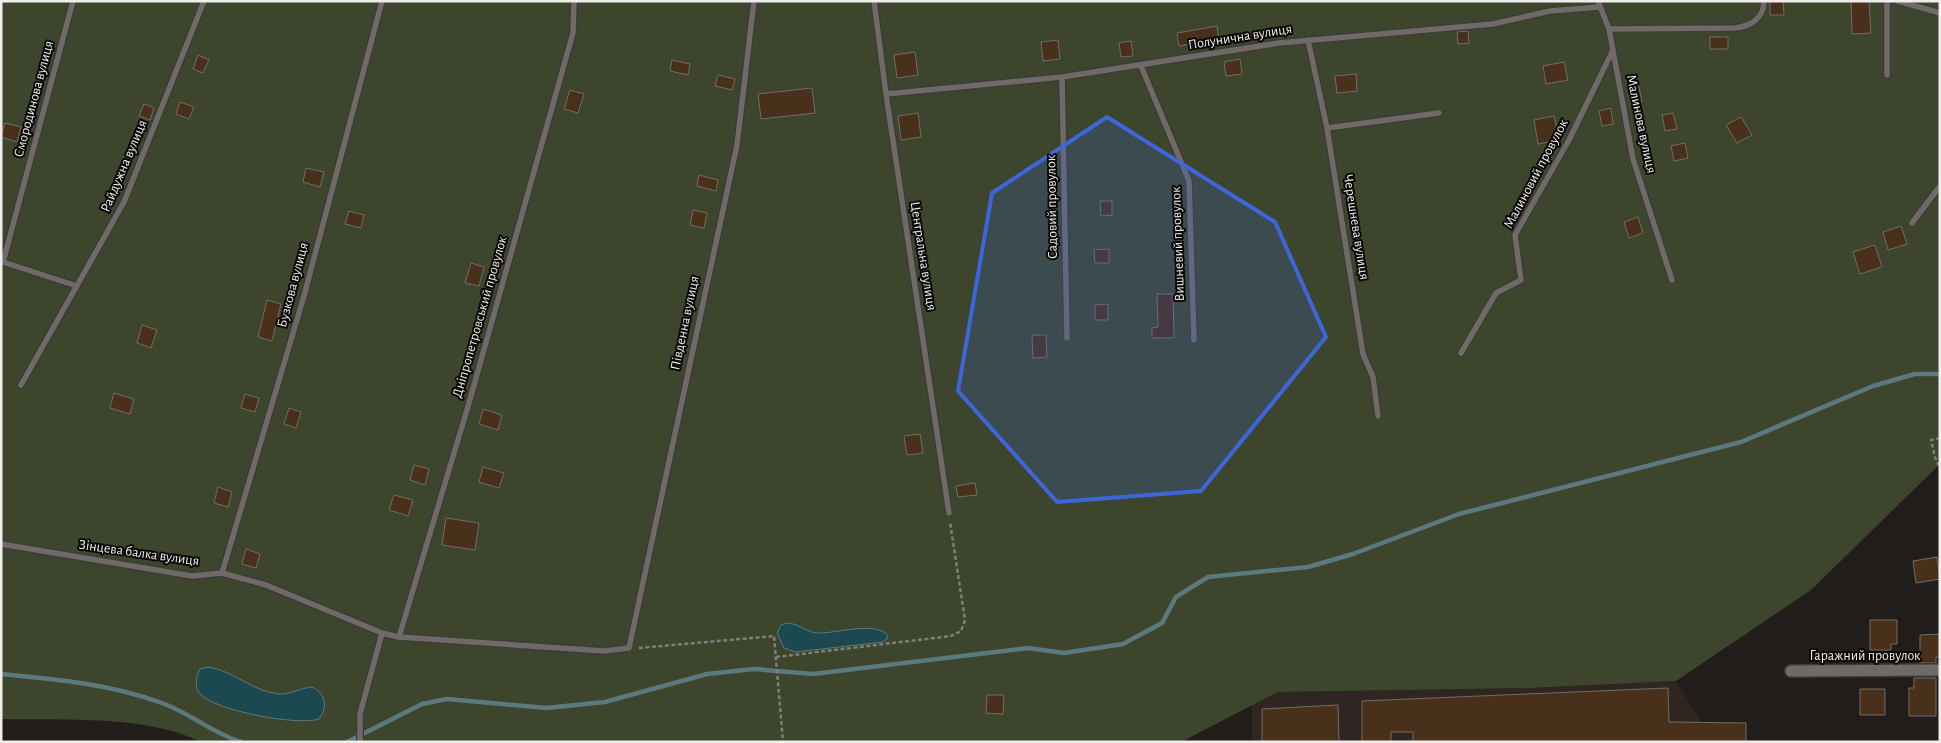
<svg xmlns="http://www.w3.org/2000/svg" width="1941" height="743" viewBox="0 0 1941 743" font-family="'Alegreya Sans',sans-serif">
<style>
.built{fill:#302621}
.green{fill:#3d452c}
.water{fill:#1b494f;stroke:#5b7a7e}
.lines{fill:none;stroke-linecap:round;stroke-linejoin:round}
.stream{stroke:#5b7a7e;stroke-width:4.5}
.building{fill:#49301a;stroke:#726d69}
.service-casing{stroke:#3d3a38;stroke-width:8}
.minor-casing{stroke:#3d3a38;stroke-width:14}
.path{stroke:#817d7b;stroke-width:2.5;stroke-dasharray:4 2.5;stroke-linecap:butt}
.service{stroke:#6f6967;stroke-width:5.5}
.minor{stroke:#6f6967;stroke-width:11}
.marked{fill:#3d66db;fill-opacity:0.2;stroke:#3d66db;stroke-width:4;stroke-linejoin:round}
.labels{text-anchor:middle;dominant-baseline:central;stroke-width:4;stroke-linejoin:round;paint-order:stroke}
.street-label{font-size:14px;fill:#f0edeb;stroke:#090807}
</style>
<rect width="100%" height="100%" fill="#211d1a"/>
<path class="built" d="M1676,681L1700,719V742H1252V705L1278,692L1530,688Z"/>
<path class="green" d="M1,1H1940V464L1811,590L1676,681L1530,688L1278,692L1181,742H201C145,714 64,721 1,719Z"/>
<path class="water" d="M788,623C799,624 806,632 817,633C836,634 876,620 888,636L886,640L883,642L795,652L784,648L777,633L781,625Z
M208,667C232,670 252,691 278,694C290,695 300,688 312,687C326,694 328,707 319,719C298,726 216,711 200,694C194,687 196,677 200,669Z"/>
<g class="lines">
<path class="stream" d="M1,674C55,679 111,684 162,703C190,713 212,733 241,742
M347,742L422,704L447,699L546,708L605,702L707,674L754,669L813,674L1028,648L1064,653L1123,644L1162,623L1176,597L1208,577L1308,567L1353,554L1459,514L1741,442L1873,386L1915,374H1940"/>
</g>
<path class="building" d="M1770,1H1783L1784,15H1770Z
M1851,1H1869L1871,33L1852,34Z
M1217,26L1219,43L1204,45V42L1179,46L1177,33Z
M1468,31L1469,43L1458,44L1457,32Z
M1710,37H1728V49H1710Z
M1058,40L1060,59L1043,61L1041,42Z
M1131,41L1133,56L1121,57L1119,43Z
M915,52L918,75L897,78L894,55Z
M198,55L209,60L203,73L193,69Z
M1240,59L1242,74L1226,76L1224,62Z
M672,60L690,64L688,75L670,71Z
M1564,62L1568,80L1546,84L1543,66Z
M1356,74L1357,91L1337,93L1335,76Z
M718,75L735,79L732,90L715,86Z
M1639,87L1642,102L1631,105L1628,89Z
M812,88L815,113L761,119L758,94Z
M570,90L584,94L578,113L564,109Z
M180,102L194,107L189,119L176,114Z
M144,104L154,108L150,120L139,116Z
M1611,108L1613,124L1602,126L1599,111Z
M918,113L921,137L901,140L898,116Z
M1673,113L1677,129L1665,131L1662,115Z
M1554,116L1559,140L1538,144L1534,120Z
M1741,117L1752,135L1737,143L1726,125Z
M5,123L21,127L17,142L1,137Z
M1685,143L1688,158L1674,161L1671,146Z
M306,168L324,172L320,187L303,182Z
M699,175L718,180L716,191L697,186Z
M1100,201H1112V215L1101,216Z
M693,210L707,213L704,228L690,225Z
M349,211L364,215L361,228L345,224Z
M1638,217L1643,233L1629,238L1624,222Z
M1901,226L1907,244L1888,250L1883,232Z
M1875,245L1882,267L1860,274L1853,252Z
M1109,249V263H1095L1094,250Z
M471,263L484,267L479,286L465,283Z
M1157,294H1173L1174,338H1152V328L1158,327Z
M267,300L281,304L272,341L258,337Z
M1108,304V320H1095V305Z
M142,325L157,330L151,348L137,343Z
M1032,335H1046L1047,357L1033,358Z
M114,393L134,399L130,414L110,408Z
M245,394L259,398L255,412L241,408Z
M289,408L301,412L296,428L284,424Z
M483,409L502,415L498,430L479,424Z
M920,434L923,453L907,455L904,436Z
M414,465L429,469L425,485L410,480Z
M483,467L504,473L499,488L479,482Z
M975,483L977,495L958,497L956,486Z
M218,487L232,492L228,507L214,503Z
M394,495L413,500L408,516L389,510Z
M446,518L479,523L475,550L442,545Z
M246,549L260,554L256,568L242,564Z
M1937,557L1940,579L1916,583L1913,561Z
M1870,620H1897V644H1891V650H1870Z
M1940,634V657H1936V663H1920V635Z
M1914,678H1936V716H1909V688H1914Z
M1668,688L1669,722L1746,723V742H1413V732H1391V742H1362V701Z
M1860,689H1885V715H1860Z
M987,695H1004L1003,714L986,713Z
M1338,705L1339,742H1262V709Z"/>
<g class="lines">
<defs>
<path id="service" d="M73,1L3,262L77,286
M874,1L886,94L949,513
M1598,1L1609,29L1633,159L1672,280
M1887,1V75
M1898,1L1940,13
M1609,29L1735,28C1750,26 1764,19 1764,1
M1308,40L1327,128L1363,354L1373,377L1378,416
M1141,66L1189,181L1194,340
M1062,77L1067,338
M886,94L1062,77L1279,43L1493,24L1550,11L1599,7
M1327,128L1439,113
M1912,223L1940,186
M1461,353L1496,293L1521,280L1515,235L1569,140L1613,50
M21,385L124,202L204,1
M1,544L192,576L222,573L266,585L382,633L399,637L604,651L629,648L737,145L754,1
M222,573L304,296L382,1
M399,637L469,403L573,33L574,1
M360,742V714L382,633"/>
<path id="minor" d="M1791,671L1940,670"/>
</defs>
<use href="#service" class="service-casing"/>
<use href="#minor" class="minor-casing"/>
<path class="path" d="M1940,438L1931,440L1935,457L1940,468
M639,648L774,636L783,742
M776,657L951,636L961,631L965,620L950,522"/>
<use href="#service" class="service"/>
<use href="#minor" class="minor"/>
</g>
<path class="marked" d="M1107,117L1275,222L1326,337L1201,491L1057,502L958,391L992,193Z"/>
<g class="labels">
<g class="street-label">
<text transform="translate(1240 37) rotate(-9)">Полунична вулиця</text>
<text transform="translate(34 99) rotate(-75)">Смородинова вулиця</text>
<text transform="translate(1641 124) rotate(78)">Малинова вулиця</text>
<text transform="translate(124 166) rotate(-67)">Райдужна вулиця</text>
<text transform="translate(1536 174) rotate(-62)">Малиновий провулок</text>
<text transform="translate(1052 207) rotate(-91)">Садовий провулок</text>
<text transform="translate(1356 227) rotate(81)">Черешнева вулиця</text>
<text transform="translate(1178 244) rotate(-92)">Вишневий провулок</text>
<text transform="translate(923 256) rotate(81)">Центральна вулиця</text>
<text transform="translate(293 285) rotate(-75)">Бузкова вулиця</text>
<text transform="translate(480 317) rotate(-74)">Дніпропетровський провулок</text>
<text transform="translate(685 323) rotate(-78)">Південна вулиця</text>
<text transform="translate(139 553) rotate(8)">Зінцева балка вулиця</text>
<text x="1865" y="656">Гаражний провулок</text>
</g>
</g>
<rect width="1941" height="743" fill="none" stroke="#f0edeb" stroke-width="5"/>
</svg>
